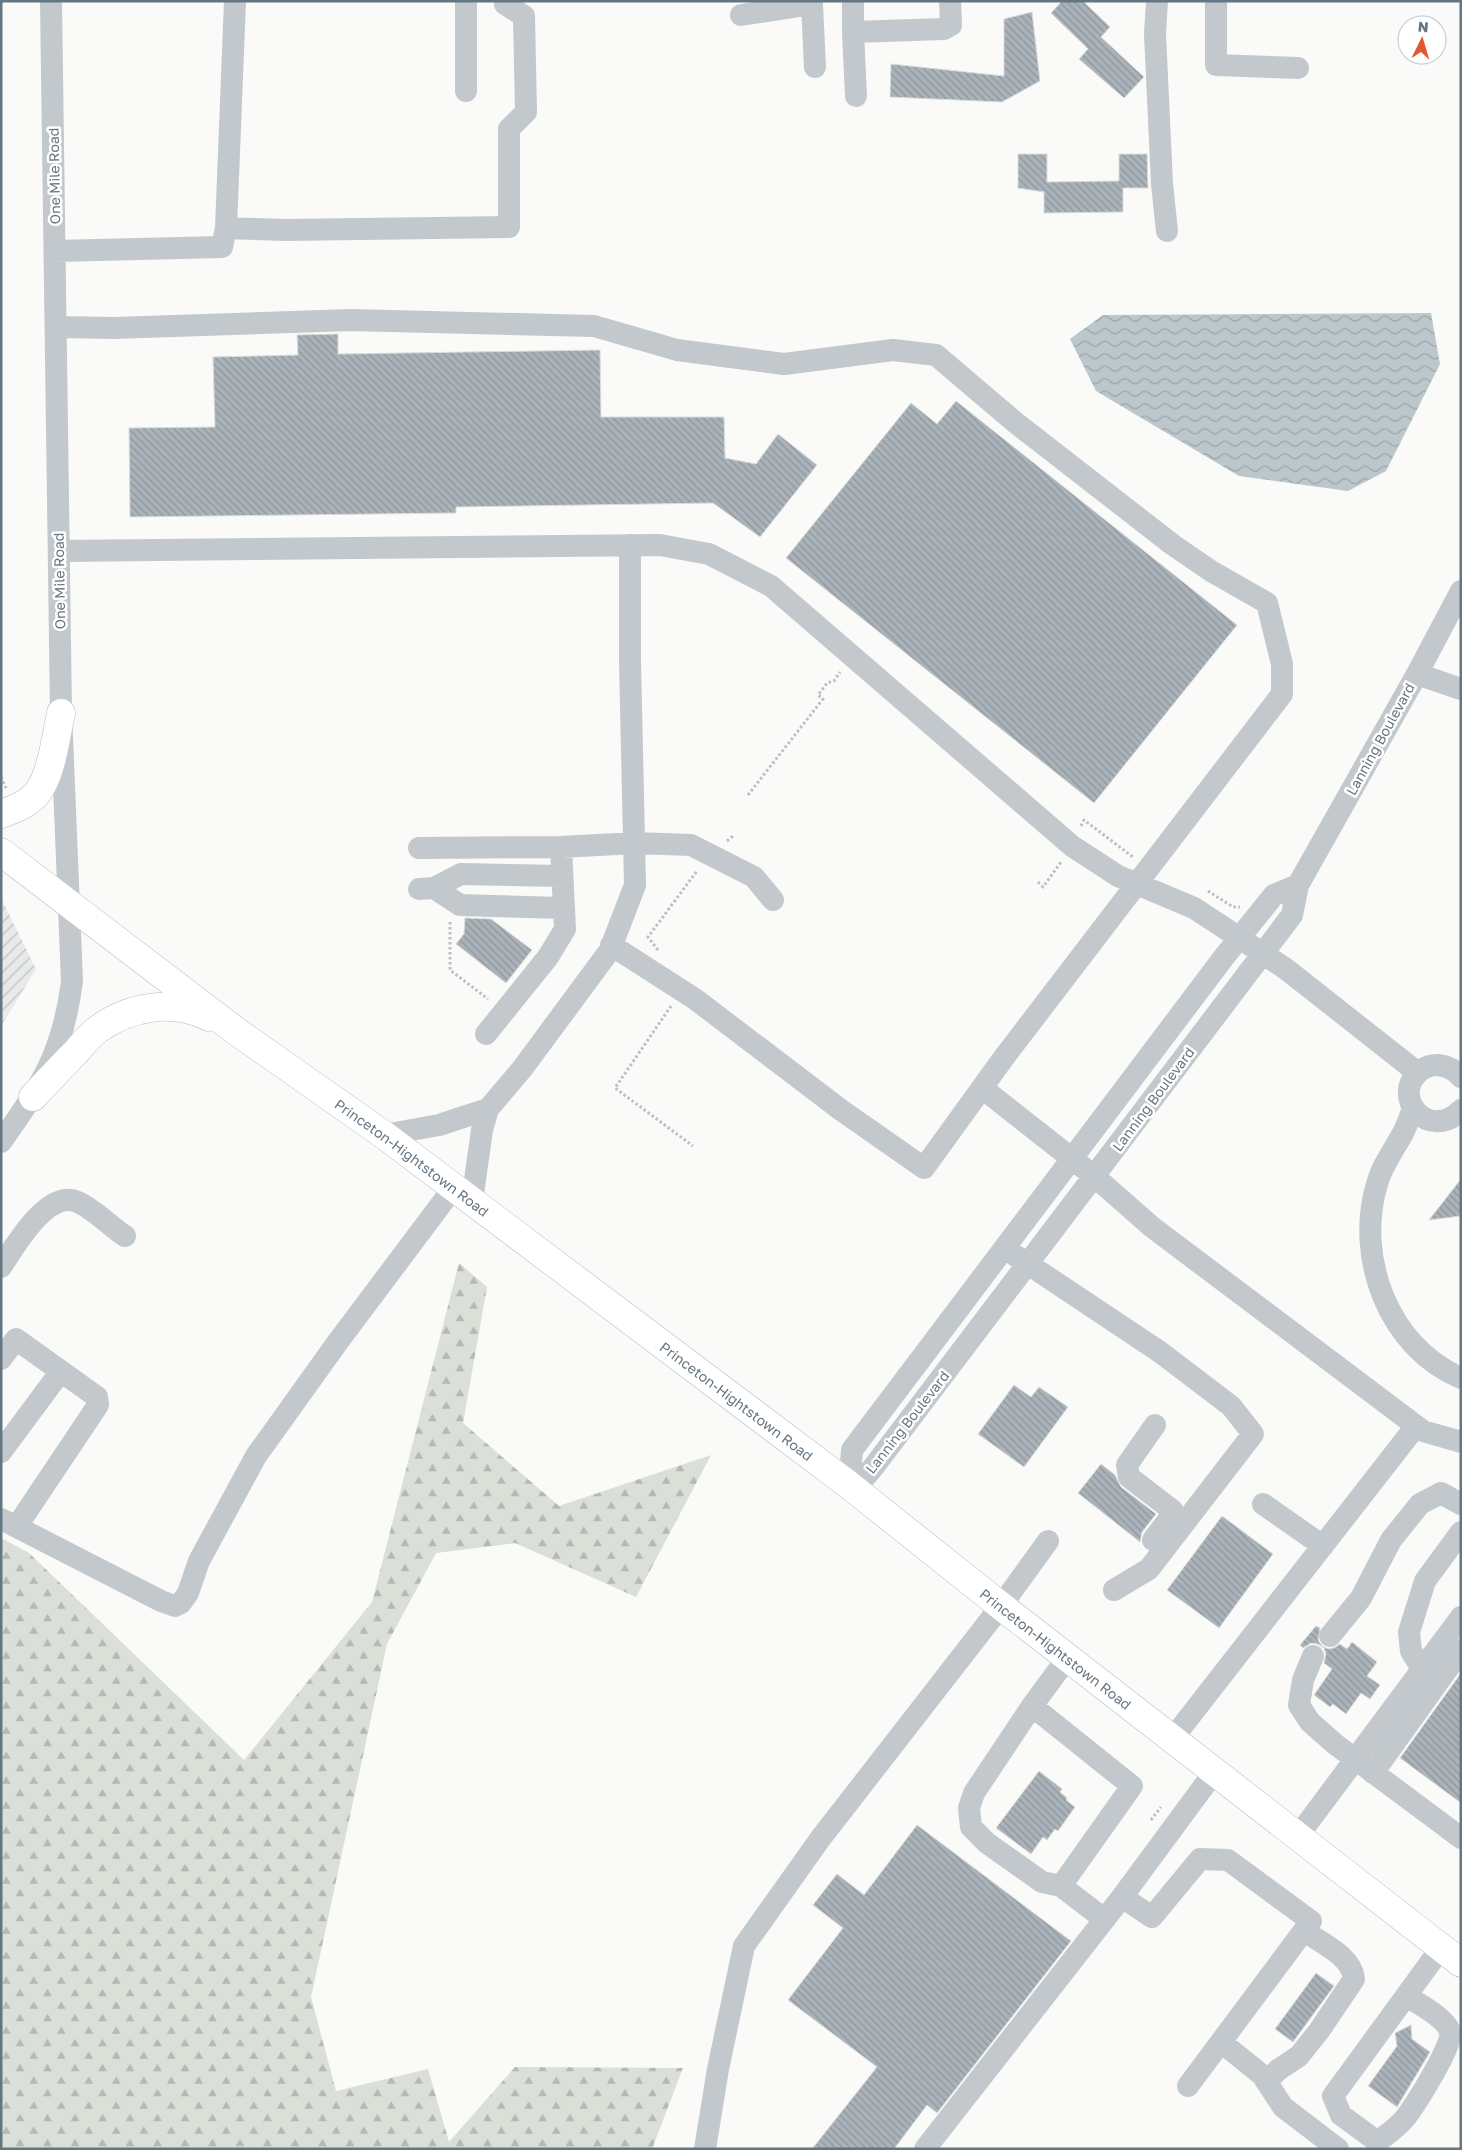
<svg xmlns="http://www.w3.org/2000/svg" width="1462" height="2150" viewBox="0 0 1462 2150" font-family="'Golos Text',sans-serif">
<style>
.industrial{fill:url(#industrial-furrows)}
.forest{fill:url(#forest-firs)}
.water{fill:url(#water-waves)}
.building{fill:url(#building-back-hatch);stroke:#dcdcda}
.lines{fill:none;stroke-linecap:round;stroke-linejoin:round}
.major-casing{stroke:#b5babe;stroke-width:29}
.path{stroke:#bbbfc2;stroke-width:3;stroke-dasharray:2.5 2.5;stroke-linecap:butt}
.minor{stroke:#c3c8cc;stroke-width:22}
.major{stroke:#fff;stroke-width:28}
.labels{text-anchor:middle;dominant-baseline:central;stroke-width:5;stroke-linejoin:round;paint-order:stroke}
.street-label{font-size:14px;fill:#657683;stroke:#fff}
</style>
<defs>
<pattern id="industrial-furrows" width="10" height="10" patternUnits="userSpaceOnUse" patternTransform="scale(1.25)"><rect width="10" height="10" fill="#e8e9e9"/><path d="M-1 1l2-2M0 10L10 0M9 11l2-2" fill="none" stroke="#c0c1c2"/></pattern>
<pattern id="forest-firs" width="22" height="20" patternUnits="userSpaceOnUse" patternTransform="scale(1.25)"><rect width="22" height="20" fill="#dadfd7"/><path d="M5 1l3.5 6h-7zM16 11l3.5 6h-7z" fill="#b4b9b4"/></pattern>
<pattern id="water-waves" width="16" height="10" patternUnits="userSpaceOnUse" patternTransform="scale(1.25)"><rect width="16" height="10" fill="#bbc7cb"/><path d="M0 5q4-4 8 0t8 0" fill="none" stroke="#9ca6aa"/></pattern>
<pattern id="building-back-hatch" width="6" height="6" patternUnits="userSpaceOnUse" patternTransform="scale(1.25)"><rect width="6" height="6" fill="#aab3b9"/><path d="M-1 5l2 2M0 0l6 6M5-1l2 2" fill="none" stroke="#8e969c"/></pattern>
</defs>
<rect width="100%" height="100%" fill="#fafaf8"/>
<path class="industrial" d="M1,898L36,969L1,1026Z"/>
<path class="forest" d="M459,1263L487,1287L463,1423L559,1506L711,1455L636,1597L515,1543L436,1553L387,1644L311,1997L336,2091L428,2069L449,2142L515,2067L683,2068L652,2149H1V1538L29,1553L244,1760L372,1602Z"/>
<path class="water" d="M1431,313L1440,364L1386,471L1348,491L1239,476L1096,391L1070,339L1103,315Z"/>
<path class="building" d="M1062,1H1083L1110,27L1101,37L1144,77L1124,98L1079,59L1088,49L1051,13Z
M1032,12L1040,81L1002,102L890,97L891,64L1004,76V19Z
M1018,154H1047V182L1119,181V154H1147L1148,188H1123V212L1044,213V192L1018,188Z
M338,334V354L600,350L601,417H724L725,458L756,464L778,434L817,465L760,537L713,503L456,507V513L130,517L129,428L215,427L213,357L298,355L297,335Z
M956,401L1237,625L1094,803L786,558L911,403L937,424Z
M465,918L491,919L532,950L506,983L456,944L464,934Z
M1461,1179V1216L1429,1220Z
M1014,1385L1031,1397L1039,1387L1068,1407L1024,1467L978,1434Z
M1101,1464L1115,1475L1121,1487L1156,1514L1142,1532L1140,1542L1078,1493Z
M1222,1516L1273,1554L1219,1628L1167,1590Z
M1316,1626L1320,1628L1318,1640L1322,1646L1328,1649L1334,1648L1340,1644L1347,1649L1352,1642L1377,1662L1367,1676L1380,1685L1370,1699L1361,1693L1346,1714L1333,1704L1330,1707L1314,1695L1332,1669L1324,1663L1326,1654L1324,1648L1318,1644L1311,1643L1303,1648L1300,1645Z
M1461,1673V1803L1400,1758Z
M1039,1771L1062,1789L1060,1792L1067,1798L1066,1800L1075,1807L1058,1831L1055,1829L1047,1840L1043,1837L1031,1854L996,1828Z
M917,1825L1071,1941L937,2113L927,2105L894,2149H812L877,2067L788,2000L843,1928L813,1905L837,1874L864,1895Z
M1316,1973L1334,1986L1293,2042L1275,2029Z
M1411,2025L1412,2039L1430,2052L1397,2107L1368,2086L1397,2046L1395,2033Z"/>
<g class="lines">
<defs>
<g id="major">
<path d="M1,814C15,809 29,804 38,792C52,773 56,736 61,713"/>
<path id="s1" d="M1,852L236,1031L384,1135L849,1485L1001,1606L1461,1963"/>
<path d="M33,1097C47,1082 61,1067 76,1052C82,1045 89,1036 97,1030C129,1006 173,999 209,1017"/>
</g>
</defs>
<use href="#major" class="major-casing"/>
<path class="path" d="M1,777L6,788
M748,795L823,699L818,695L827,683L834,681L840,672
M1081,826L1084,820L1133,857
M727,841L734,835
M1038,882L1043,887L1061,862
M1208,891L1233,907H1240
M450,922V970L488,999
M658,950L648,937L697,871
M671,1006L615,1088L693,1146
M1151,1820L1161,1807"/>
<path class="minor" d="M466,1V91
M853,1V32L944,29L951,25L950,1
M1157,1L1155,34L1162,184L1167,231
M1216,1V65L1298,68
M812,4L815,67
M741,15L812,4V1
M853,32L856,96
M226,228L286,230L509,227V129L526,112L524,16L505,4V1
M55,251L222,247L226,228L235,1
M56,327L114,328L351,320L594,326L677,350L784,364L893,350L936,355L1016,423L1173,545L1211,571L1267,603L1282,664V694L1005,1056L924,1168L841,1110L695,999L611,945
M59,551L660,545L709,554L771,586L1072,846L1118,876L1194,908L1226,929L1286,969L1418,1073
M1417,674L1461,689
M419,848L561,847L635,843L691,845L754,877L773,900
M434,888L461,874L562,876
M419,889L434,888L460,905L564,908
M486,1034L548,957L565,929L561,847
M1461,1077C1455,1070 1447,1066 1438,1065C1431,1065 1425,1067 1420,1071C1389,1096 1429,1143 1461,1110
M982,1088L1094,1176L1152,1227L1423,1431L1461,1442
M1413,1108C1410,1117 1407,1125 1403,1133C1394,1150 1382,1165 1377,1184C1355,1257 1388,1347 1461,1378
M384,1135L439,1125L488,1109
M1,1142C42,1084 63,1053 72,981L61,713L51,1
M472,1201L482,1130L488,1109L522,1069L610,950L635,885L630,661V545
M1016,1256L1160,1352L1231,1406L1253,1434L1149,1569L1114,1590
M1,1267C15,1246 48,1188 78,1202C95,1210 110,1226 125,1236
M1,1359L16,1339L97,1397L98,1405L17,1526
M1,1452L61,1371
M849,1485L866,1476L875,1465L1292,915L1298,885L1417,674L1461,591
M849,1485L852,1450L1224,957L1274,895L1298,885
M1263,1504L1323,1546
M1,1519L161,1601L175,1606L181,1603L188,1593L199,1561L256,1456L337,1343L454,1187
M1153,1540L1169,1519L1172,1510L1129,1477L1127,1465L1155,1425
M1330,1636L1361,1598L1391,1540L1420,1504L1441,1493L1461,1504
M1313,1656L1303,1680L1299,1705L1310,1722L1335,1744L1461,1838
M1068,1657L1032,1706L1132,1786L1061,1886L1104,1919
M1422,1669L1411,1651L1409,1632L1425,1581L1461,1532
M1032,1706L974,1793L969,1808L971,1827L987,1843L1042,1882L1061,1886
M1173,1738L1416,1426
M1373,1773L1461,1650
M1298,1836L1461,1617
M1122,1897L1152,1917L1200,1859L1228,1860L1311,1921L1188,2086
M1406,1996C1418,2003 1447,2019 1450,2032C1454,2044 1415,2105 1406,2117C1399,2126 1389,2133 1380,2140H1375L1341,2115L1333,2096L1441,1948
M1221,2042L1262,2075L1283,2107L1338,2149
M1267,2082L1278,2070L1299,2056L1319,2031L1354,1979C1352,1956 1321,1943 1304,1931
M705,2149L718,2069L744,1946L820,1839L1001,1606L1048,1541
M925,2149L1122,1897L1215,1771"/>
<use href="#major" class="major"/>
</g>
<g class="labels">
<g class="street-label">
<text transform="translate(54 176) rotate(-91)">One Mile Road</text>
<text transform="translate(59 581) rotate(-91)">One Mile Road</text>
<text transform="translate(1380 739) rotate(-61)">Lanning Boulevard</text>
<text transform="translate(1153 1099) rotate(-53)">Lanning Boulevard</text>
<text stroke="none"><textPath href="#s1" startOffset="512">Princeton-Hightstown Road</textPath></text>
<text stroke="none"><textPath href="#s1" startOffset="918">Princeton-Hightstown Road</textPath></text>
<text transform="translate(907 1422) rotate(-52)">Lanning Boulevard</text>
<text stroke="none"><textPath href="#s1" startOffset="1322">Princeton-Hightstown Road</textPath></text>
</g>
</g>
<rect width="1462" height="2150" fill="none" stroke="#657683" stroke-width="5"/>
<g transform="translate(1422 40) rotate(5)"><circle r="24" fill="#ffffff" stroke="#c1c8cd"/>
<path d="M0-4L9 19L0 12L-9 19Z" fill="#e4572e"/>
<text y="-8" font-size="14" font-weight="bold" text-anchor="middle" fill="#657683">N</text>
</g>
</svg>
